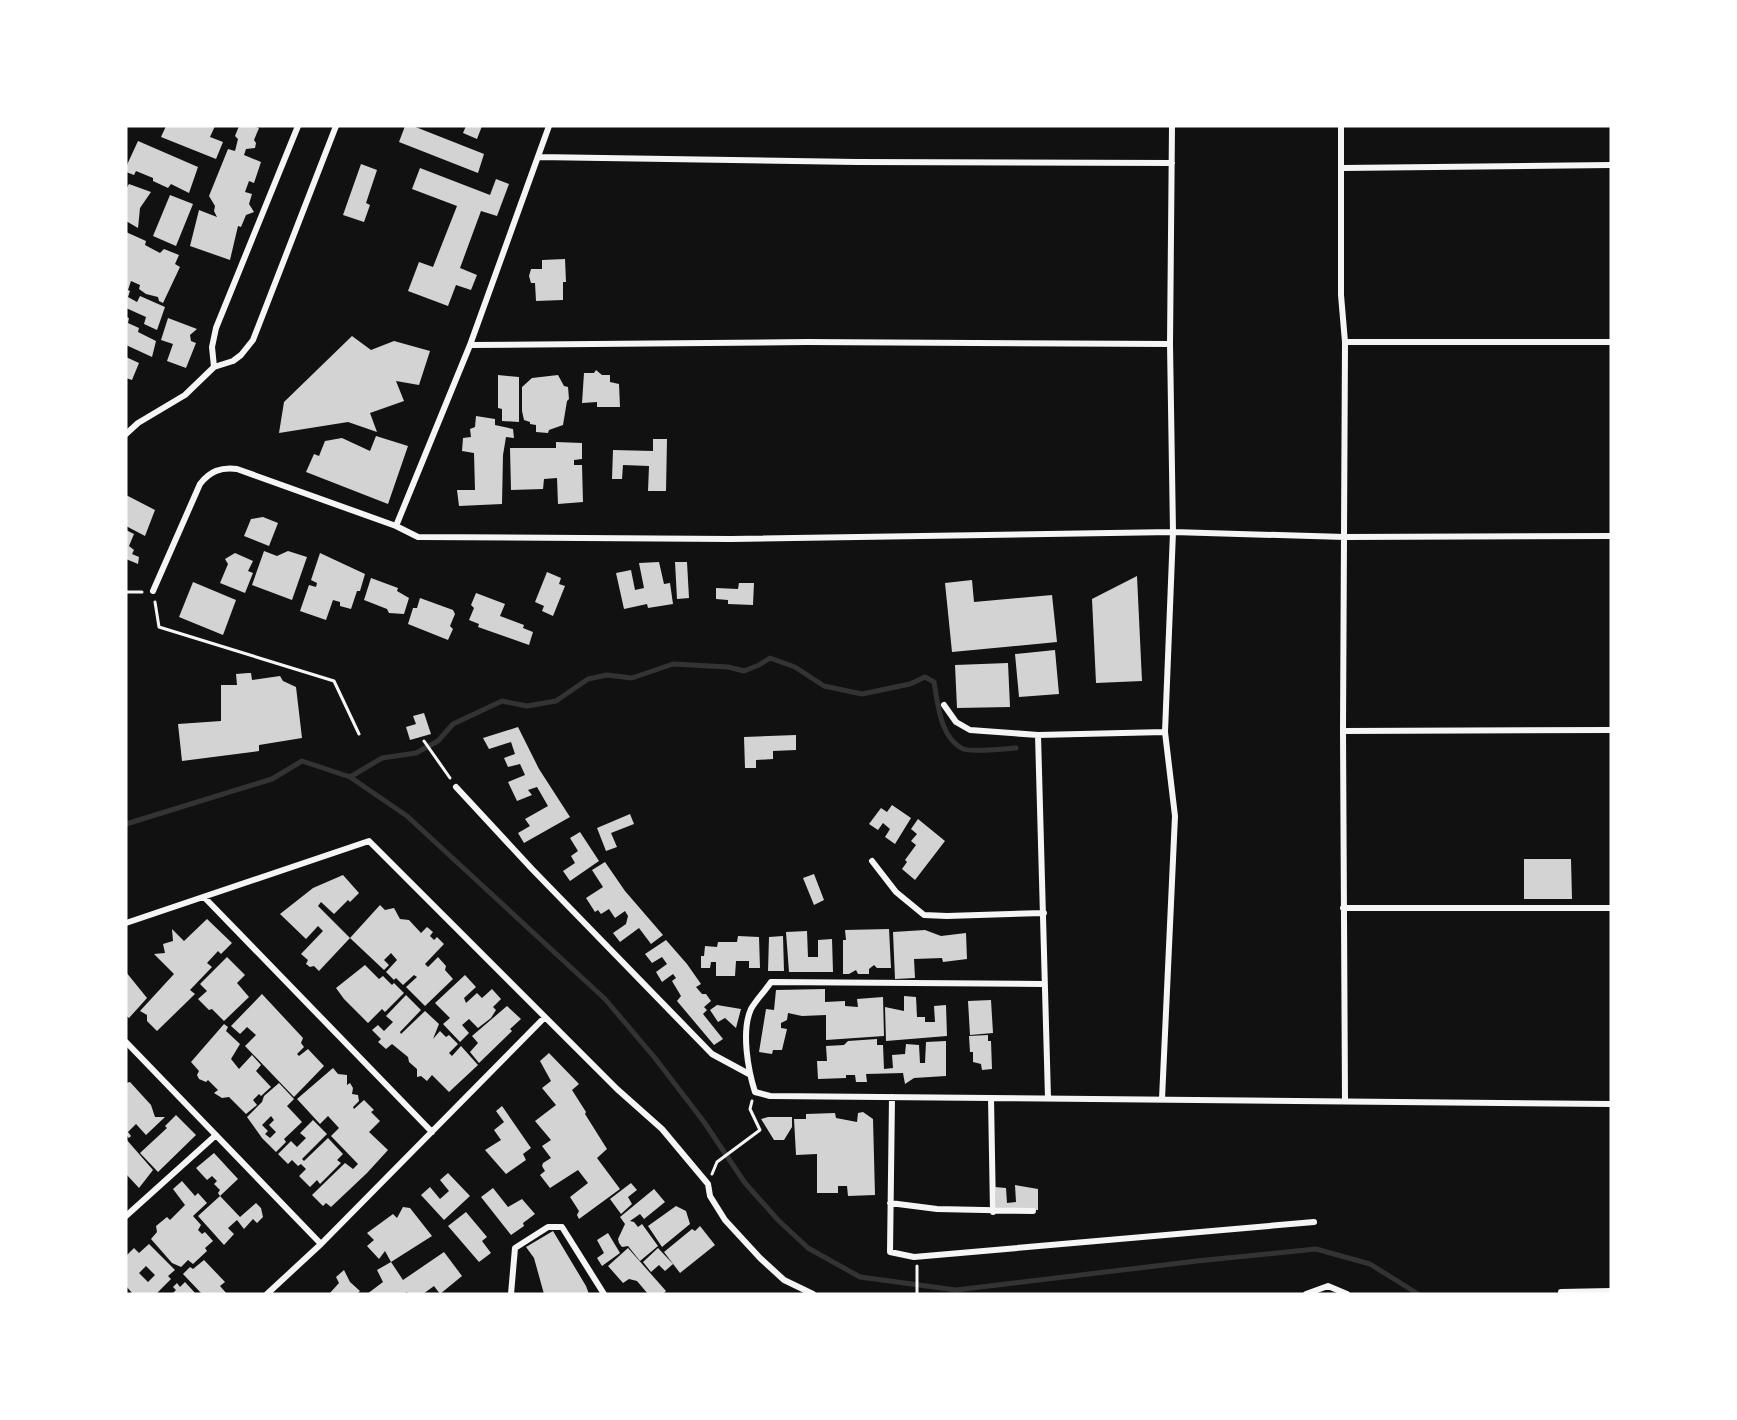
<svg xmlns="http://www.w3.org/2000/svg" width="1737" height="1420" viewBox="0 0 1737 1420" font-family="'Golos Text',sans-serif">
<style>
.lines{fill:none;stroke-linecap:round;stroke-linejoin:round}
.stream{stroke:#333;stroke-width:5}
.building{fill:#d3d3d3;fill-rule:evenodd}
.path{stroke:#f5f5f5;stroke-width:3}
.minor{stroke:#f5f5f5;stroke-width:6}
</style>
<rect width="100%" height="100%" fill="#111"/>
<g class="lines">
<path class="stream" d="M350,777L382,758L416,753L438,741L453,724L502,701L527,706L556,701L588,679L607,675L632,678L673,664L728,667L744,671L759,665L770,658L795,667L824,686L862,694L910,684L925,677L934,682C938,704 940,738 963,749C972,752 1005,749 1016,748
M126,824L272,779L302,761L350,777L407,816L605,999L655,1058L704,1122L745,1183L778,1220L808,1248L860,1277L956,1290L1197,1261L1316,1249L1370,1264L1418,1294"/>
</g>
<path class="building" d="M166,126H215L210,137L223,142L216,159L161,137Z
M239,126H254L259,128L254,140L256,143L255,148L246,149L244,155L261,162L254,183L249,181L245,192L252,194L249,204L254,212L246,215L241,227L238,226L230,260L190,246L199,210L217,217L214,211L215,206L209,196L228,149L235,151L238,139L235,136Z
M405,126H413L484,154L478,173L399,142Z
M466,126H482L477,139L463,133Z
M138,141L198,167L189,193L171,184L168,188L153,181V178L136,171L134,175L126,172V167Z
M361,164L377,170L366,203L370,205L364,222L343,215Z
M420,168L490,195L496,179L509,184L497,216L481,211L460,268L477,275L471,290L456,285L448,306L408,291L419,262L433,267L457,206L412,189Z
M129,184L151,192L140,208L138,228L126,221V189Z
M170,195L193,204L176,246L153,236Z
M126,232L146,241L145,245L160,253L164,249L179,255L175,264L180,267L163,303L159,301L158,297L146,294L139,289L140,285L131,281L128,290L130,291L128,297L137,302L140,296L165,307L157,330L144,324L146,317L126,308Z
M565,259L566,282H563V300L536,301L535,283H531L529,276L531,269H542V260Z
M126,317L129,318L128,323L139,328L138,332L156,341L152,357L126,345Z
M168,318L197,329L190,335L191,341L196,343L186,368L167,361L173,344L161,340Z
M352,336L371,350L394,341L430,351L419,385L396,381L404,401L370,413L377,432L348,422L279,433L284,402Z
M126,357L139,363L132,380L126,378Z
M596,370L602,375H610V382L619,384L620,407H597V402L582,403L584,373H594Z
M498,375L519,377V422L502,421V409L498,408Z
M558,375L564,386L568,387L569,399L567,401L563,425L549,430L548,433L536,432V425L530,424V422L524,420L522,411V387L532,378Z
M476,416L495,419V425L513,429L514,438L506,437L503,455L502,504L459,506L457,490H475L474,453L462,451L463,438L471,437L470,429L475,427Z
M376,436L408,446L388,504L306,472L314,454L319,456L325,441L342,438L370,451Z
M653,439H667L666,491H648L649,466L623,465L622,479H612L613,450L653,451Z
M556,442L582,443V459L574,460V465H582L583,502L558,504L557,478L544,479L543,489L511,490L510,448H556Z
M126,495L155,510L145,536L126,526Z
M263,517L278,523L269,546L244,536L251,519Z
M126,530L134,534L129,546L134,550L132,554L139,557L138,564L126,559Z
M264,551L277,556L288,551L307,557L292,600L252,585Z
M235,553L253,561L248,571L253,573L245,593L220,583L228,564L225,559Z
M320,553L365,574L360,591H357L351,609L340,606V602L333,600L326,620L300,611L309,585L316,587L317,583L311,580Z
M659,562L664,584L670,583L673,604L648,608L647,604L624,609L616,573L631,570L635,590L644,588L639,563Z
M675,562H687L689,598L677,599Z
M547,572L561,578L559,584L565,586L553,616L542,611L544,606L535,602Z
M1137,576L1142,681L1096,683L1092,599Z
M371,578L398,588L397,591L409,598L404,614L389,613L387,609L364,600Z
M972,580L974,602L1052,595L1057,642L952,652L945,583Z
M193,582L236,600L223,635L179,617Z
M739,583H754L753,605L728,604V600L716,599V588L738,589Z
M476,593L505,604L500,616L524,625L523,628L533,632L529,645L478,627L479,624L469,620L474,608L471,605Z
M420,598L453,610L455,614L450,626L453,629L448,640L408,624L413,608H417Z
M1055,650L1059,694L1019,697L1015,654Z
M1008,663L1010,707L957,708L955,665Z
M248,673H251L252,680L280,676L283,681L296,687L302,738L259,745V751L182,761L178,724L221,721V685H237L236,674Z
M424,713L431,734L410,740L406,727L416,724L413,716Z
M518,727L539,769L570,817L524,843L518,833L530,826L525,819L548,806L537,787L528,790L532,795L517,801L508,782L525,775L520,764L508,767L504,758L515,754L511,742L489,749L483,738Z
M796,735V750L773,751V759L756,760V768H745L744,737Z
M892,805L911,818L895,844L885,837L890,829L883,823L878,830L869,824L881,808L887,812Z
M630,814L634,824L611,833L617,847L606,851L597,828Z
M918,819L945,841L915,880L902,869L907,862L905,860L916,845L911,841L917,834L911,829Z
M580,832L599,861L570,881L563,871L575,863L571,856L578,851L570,838Z
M1524,859H1571L1572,899H1524Z
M605,862L625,891L663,935L651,944L639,928L620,942L613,933L626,924L628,916L625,911L615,918L609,909L601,914L598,910L595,912L586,898L603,887L592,870Z
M814,874L824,900L814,905L803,878Z
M343,875L359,893L350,902L348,900L334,914L321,902L318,906L350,938L319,971L314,966L310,967L306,964L308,960L301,954L323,931L318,926L306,939L280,914L313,888Z
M380,905L385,910L394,908L400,919L409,920L421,933L427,927L433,932L430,936L434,940L437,937L444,944L425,964L428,967L438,957L446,966L445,970L453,979L425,1006L406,987L417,977L414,975L403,985L396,978L394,980L386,972L397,960L391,953L384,960L389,965L384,970L350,938Z
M207,919L232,943L221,954L218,951L207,963L212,967L190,990L195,994L157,1031L147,1021V1015L140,1011L174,974L154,954L165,953L163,944L173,941L172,929L184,941Z
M889,929L891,968H877L874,965L869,969V974H858L856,970L849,974H843V940H846L845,930Z
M925,930L941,936L966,933L967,959L943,962L942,958L914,959L915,978L895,979L893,932Z
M807,931L808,957H818V940L832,939L833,972H789L786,932Z
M738,936L759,937L760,968H749V961H736L735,976H716V962H711L710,968H701V956H704L705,946L717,947L718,942H737Z
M783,936L784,971H768L769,937Z
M666,940L687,964L701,984L696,987L702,994H706L711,1001L704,1007L707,1010L703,1014L723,1039L714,1045L677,1001L681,996L672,981L676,978L673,974L662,982L656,972L667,964L662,957L652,963L645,954Z
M227,957L245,975L237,983L249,997L224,1021L212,1009L209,1010L198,999L207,991L200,984Z
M365,965L379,979L383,976L392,985L394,983L404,993L385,1012L382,1009L368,1023L344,999L336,988Z
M126,972L147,998L129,1018L126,1016Z
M465,975L476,987L464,998L466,1003L477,993L482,998L492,989L501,999L493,1007L496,1010L491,1018L478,1028L469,1019L462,1025L469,1033L460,1042L443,1024L450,1018L435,1003Z
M825,989V1002L845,1001V1006L858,1007L857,999L883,997L884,1036L826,1040V1015L802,1016L788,1013L787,1020L781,1023V1028L787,1029L782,1050H773L772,1054L759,1052L766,1009L774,1010L776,990Z
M262,994L303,1038L301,1043L304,1047L297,1054L299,1056L308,1049L324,1066L294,1097L245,1046L256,1035L247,1027L240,1034L231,1026Z
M406,995L421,1010L400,1032L401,1034L425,1011L439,1024L433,1039L440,1031L446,1037L449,1035L458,1044L449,1053L452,1056L461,1046L478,1065L449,1092L432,1075L427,1081L421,1076L417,1077V1069L409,1062L408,1057L392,1044L386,1049L378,1042L381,1039L372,1030L378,1025L384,1031L393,1022L386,1016Z
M904,996L916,997L917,1017H925V1022H935L934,1006L946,1005L947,1036L886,1041L885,1007L904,1011Z
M991,1000L993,1033L970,1035L968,1001Z
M717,1005L741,1009L736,1028L725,1018L718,1022L710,1010Z
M507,1006L521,1019L510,1029L512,1031L479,1063L470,1052L478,1043L472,1036Z
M224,1024L228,1027L226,1031L240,1044L231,1059L239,1069L252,1055L261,1065L256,1071L271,1087L261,1096L259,1094L253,1100L257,1105L246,1114L229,1097L222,1098L214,1093L218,1090L208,1080L206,1082L199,1079L197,1075L199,1071L191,1062Z
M988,1035V1041H991L992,1069L982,1070L981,1064L973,1062V1052H970L969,1036Z
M877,1039V1045H883L884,1069L893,1068L892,1055L905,1054L906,1044L919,1045L920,1063H925L926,1042L946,1041V1076L914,1078L905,1084L903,1073L866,1074L867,1082H856L855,1075H846V1078L818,1079L817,1061H827L826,1046L844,1045L848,1041Z
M549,1053L579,1084L572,1090L586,1112L585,1114L607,1149L597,1158L620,1189L579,1219L577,1215L579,1211L570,1197L588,1183L578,1170L550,1188L540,1175L545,1171L542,1166L543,1163L551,1158L542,1146L551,1140L535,1121L556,1105L542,1088L551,1081L540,1061Z
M333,1068L338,1074L347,1075V1085L350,1083L353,1088L352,1094L358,1095L359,1101L353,1107L354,1109L364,1100L374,1110L371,1112L380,1121L369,1132L388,1150L367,1173L331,1207L326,1203L323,1206L312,1195L345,1163L353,1169L358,1164L331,1136L339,1128L328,1116L320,1124L297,1099Z
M130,1082L151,1105L155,1117H165L146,1135L136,1124L128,1132L131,1136L129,1138L126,1135V1083Z
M279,1083L294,1099L287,1106L302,1122L284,1139L286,1142L276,1152L262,1138L247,1117L262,1102L264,1096ZM271,1116L274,1120L269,1125L276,1132L270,1138L265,1134L268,1131L262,1125Z
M502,1106L531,1148L523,1154L526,1160L506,1174L485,1150L501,1140L494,1130L504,1122L496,1111Z
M863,1112L873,1119L875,1195L848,1196L847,1186H838V1193H817V1154L796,1155L794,1119H806V1114L835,1113L836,1118L857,1122L858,1113Z
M176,1115L196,1135L158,1172L140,1153L167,1128L165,1126Z
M768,1117H792V1127L784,1140H774L761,1119Z
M313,1120L327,1134L302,1159L304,1161L328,1138L343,1154L337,1160L341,1163L320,1184L317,1180L310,1187L299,1176L306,1169L301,1164L298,1166L292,1160L288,1164L278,1154L291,1141L297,1147L306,1138L300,1133Z
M126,1139L153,1170L139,1188L126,1174Z
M214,1153L238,1179L220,1196L218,1193L220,1190L214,1184L217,1181L212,1176L207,1180L196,1168Z
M448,1173L470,1196L444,1220L421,1195L430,1187L440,1199L449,1191L440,1180Z
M182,1181L195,1196L198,1193L207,1203L193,1216L201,1225L198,1230L202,1234L205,1232L213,1241L205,1248L207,1251L193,1264L188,1260L181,1267L172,1263L151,1239L157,1232L156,1226L167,1217L170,1220L185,1205L173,1189Z
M631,1183L637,1190L628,1197L632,1204L621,1214L610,1199Z
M1015,1185L1038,1189V1210L996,1209L995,1187L1006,1188L1007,1203L1016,1202Z
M493,1188L508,1207L522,1199L535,1214L523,1223L524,1226L511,1235L481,1197Z
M654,1189L665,1202L644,1219L640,1214L630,1221L634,1222L638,1227L642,1224L658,1246L640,1261L628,1246L622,1247L619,1243L618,1239L625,1224L620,1217Z
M220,1196L240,1217L256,1203L261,1208L263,1217L257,1223L253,1219L244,1229L237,1220L228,1228L234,1234L224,1245L198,1216Z
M676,1206L686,1211L690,1224L662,1247L648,1226Z
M403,1207L410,1208L432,1236L391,1262L385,1251L379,1259L367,1246L374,1240L367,1233L393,1214L397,1218Z
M466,1212L487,1237L482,1241L491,1253L479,1262L448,1226Z
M700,1226L715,1245L680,1273L664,1252L692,1229L695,1231Z
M553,1231L586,1286L589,1294H544L534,1258L526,1247Z
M608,1233L620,1253L602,1266L597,1258L604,1253L597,1240Z
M149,1244L175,1270L168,1276L171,1279L156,1294H133L126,1286V1256L134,1248L139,1253ZM146,1266L155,1275L148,1282L139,1273Z
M628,1248L666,1291L663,1294H648L637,1281L629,1279L623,1283L608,1266Z
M658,1248L673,1264L665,1271L659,1265L651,1272L643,1262Z
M444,1252L462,1276L440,1294L434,1286L423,1294H408L407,1292L404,1294H367L383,1282L377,1270L391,1262L403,1280Z
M204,1260L225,1282L220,1286L227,1294H202L183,1274L190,1267L193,1269Z
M344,1270L350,1282L360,1291L357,1294H329L339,1283L336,1277Z
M185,1282L196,1294H172L176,1290L173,1287L177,1283L180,1287Z"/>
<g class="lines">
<path class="path" d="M126,592H142
M155,602L159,627L334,681L359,734
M424,741L450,778
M712,1174L717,1162L760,1130L750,1109L752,1101
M917,1266V1294"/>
<path class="minor" d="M1341,126V295L1345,342L1343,731L1345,1101
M538,157L857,162L1172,163
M1342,168L1611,165
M1345,342H1611
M470,345L807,342L1170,344
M214,367L212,347L216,328L298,126
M126,434L138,423L185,395L214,367L233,361L241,355L253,340L336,126
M396,526L470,345L549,126
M153,591L200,484C210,471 221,467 237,469L396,526L418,537L731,539L1173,532L1345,537L1611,536
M944,705L956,722L970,730L1038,735L1165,732
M1343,731L1611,730
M1038,735L1048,1098
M456,787L532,869L712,1054L749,1074
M872,861L896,892L924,915L947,916L1044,913
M204,897L432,1132
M1343,908H1611
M126,923L369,841L617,1089L662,1129L708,1184L710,1196L725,1220L760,1258L784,1280L813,1294
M1043,984L771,982C765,991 756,1000 751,1009C741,1031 748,1070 755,1092L770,1096L1611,1104
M126,1042L321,1244
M892,1097L890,1252L914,1257L1314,1222
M991,1098L993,1212
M1162,1099L1175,816L1165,732L1173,532L1170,344L1172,126
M890,1203L937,1209L1033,1211
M126,1216L216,1135
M1561,1292L1611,1291
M267,1294L321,1244L545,1017
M511,1294L515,1248L548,1227H562L604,1294
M1306,1294L1328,1286L1347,1294"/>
</g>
<rect width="1737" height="1420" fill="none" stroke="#ffffff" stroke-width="255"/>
</svg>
